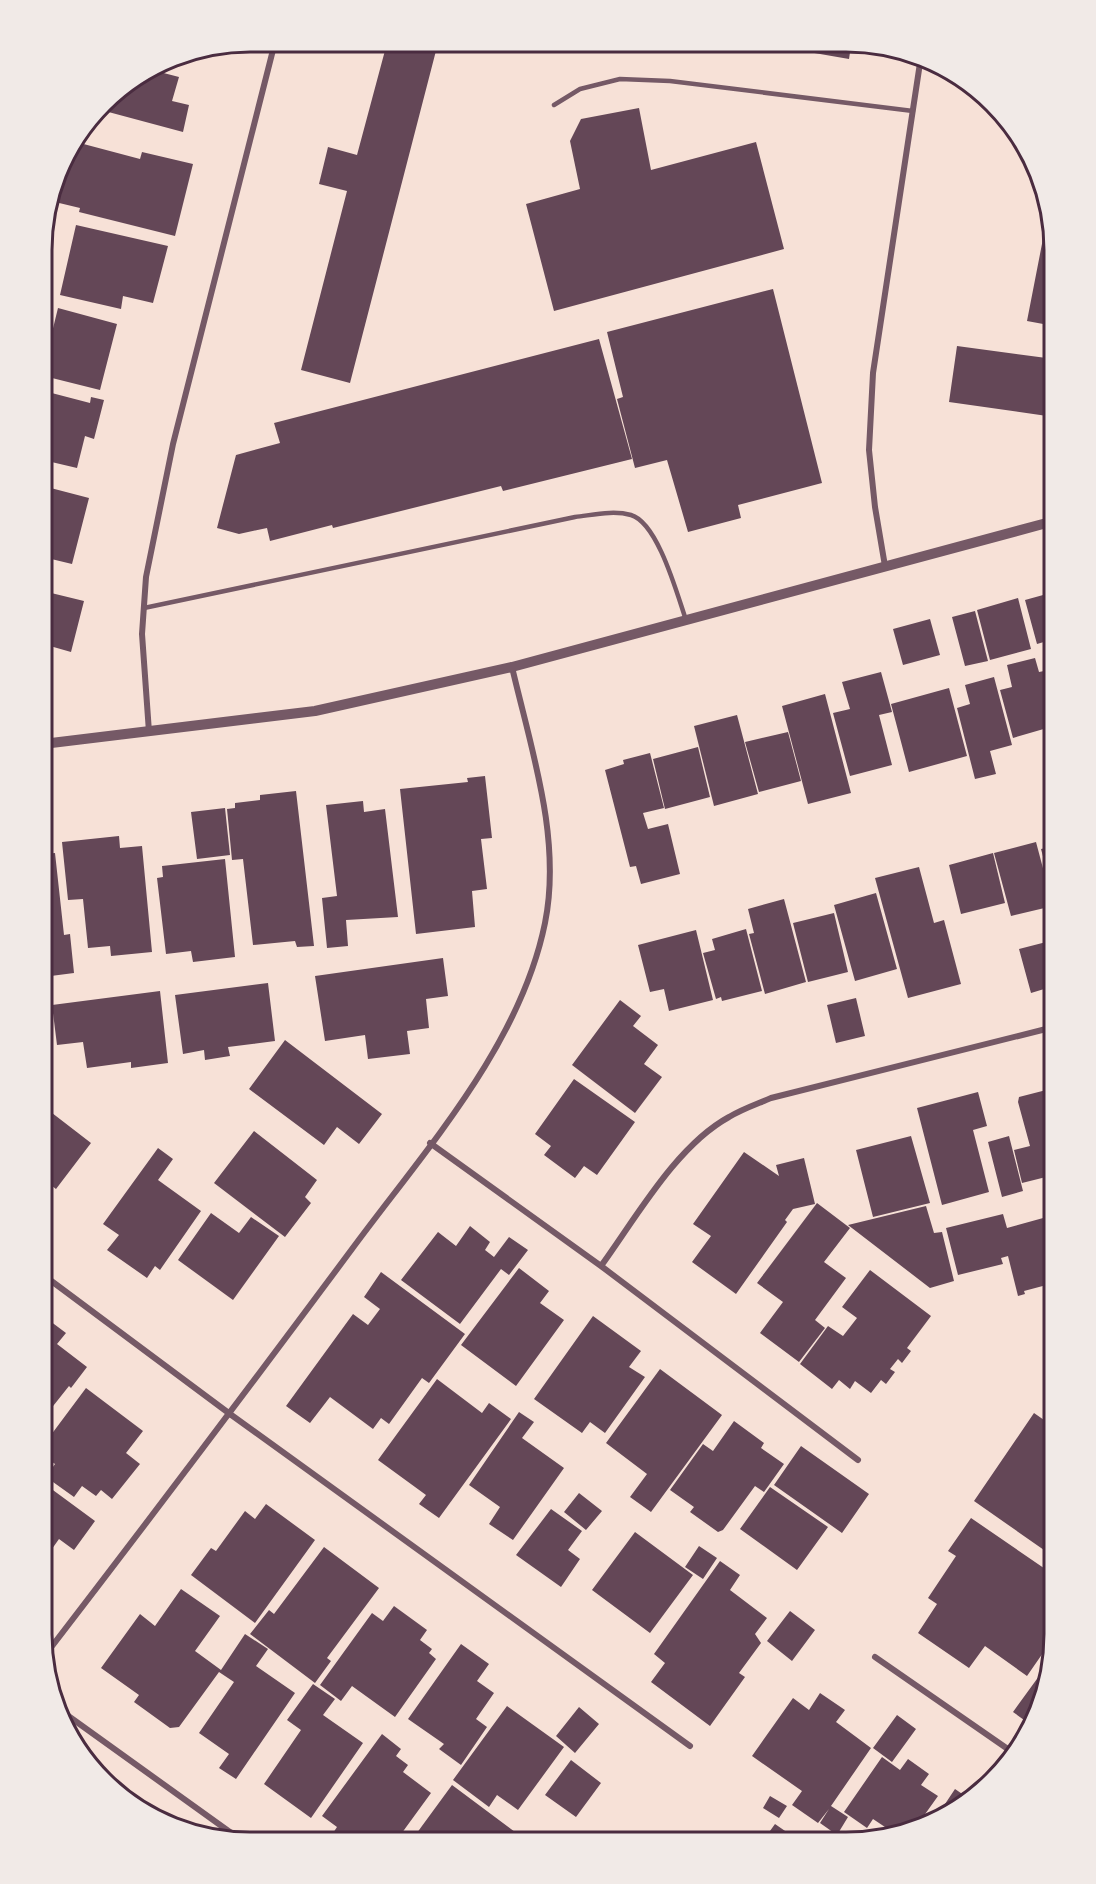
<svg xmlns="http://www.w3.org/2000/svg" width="1096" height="1884" viewBox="0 0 1096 1884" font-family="Jost,sans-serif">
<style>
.building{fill:#644757}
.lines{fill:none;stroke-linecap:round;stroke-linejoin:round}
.service{stroke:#755966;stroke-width:4.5}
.minor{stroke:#755966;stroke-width:6}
.tertiary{stroke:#755966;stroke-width:10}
.rim{fill:none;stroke:#4a2c40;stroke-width:3}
</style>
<rect width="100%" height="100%" fill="#f7e1d7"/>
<path class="building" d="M387,43H438L350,383L301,370L347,191L319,184L328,147L357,155Z
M768,45L851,46L849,59Z
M217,49L216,56L198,52L207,51Z
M152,70L179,77L172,101L189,105L183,132L101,110L113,94Z
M639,108L651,170L756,142L784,249L554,311L526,204L580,189L570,141L581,119Z
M76,142L140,159L142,152L193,164L175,236L79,212L80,208L55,202L67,153Z
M1048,213L1054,251V326L1027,321Z
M76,225L168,246L153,303L123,296L121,309L60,295Z
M773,289L822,483L738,505L741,518L688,532L667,460L635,468L617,399L623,397L607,332Z
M58,308L117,324L100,390L44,376V365Z
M599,339L632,459L503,491L501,486L333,528L332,525L270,541L267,528L239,534L217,528L236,455L280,443L274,423Z
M957,346L1054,359V417L949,402Z
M44,391L90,403L91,397L104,400L94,439L85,436L77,468L43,460Z
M43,486L89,498L72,564L43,557Z
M43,591L84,601L71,652L43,644Z
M1054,592V639L1037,644L1025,600Z
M1018,598L1031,649L990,660L977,610Z
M975,611L988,661L965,666L952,617Z
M930,619L940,655L903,665L893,629Z
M1035,658L1039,672L1054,669V726L1013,738L1000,690L1012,687L1007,665Z
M881,672L892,712L879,715L892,765L850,776L833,713L850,709L842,682Z
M994,677L1012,745L990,751L996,774L975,779L957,708L970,704L965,685Z
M949,688L967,756L909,772L891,704Z
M825,694L851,793L808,804L782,706Z
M737,715L758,794L714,806L694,726Z
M788,732L801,781L759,792L745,742Z
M698,747L710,797L665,809L653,759Z
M650,753L664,808L643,813L648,829L668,824L680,874L641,884L636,866L630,867L605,770L624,764L623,760Z
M485,776L492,838L481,839L487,889L472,891L475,927L416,934L400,789L468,782L467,778Z
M296,791L314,946L297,947L295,941L253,945L243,859L232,860L227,809L235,808V803L260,800V795Z
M363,801L364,812L385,809L398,917L346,920L348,946L327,948L322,898L337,896L326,805Z
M225,808L230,855L197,859L191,812Z
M119,836L120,848L142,846L152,952L111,956L110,946L88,948L83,899L68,900L62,842Z
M1036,842L1053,906L1011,916L994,853Z
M1054,846V894H1053L1041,849Z
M55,853L64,935L70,934L74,973L43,977V854Z
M993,853L1005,903L961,914L949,865Z
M225,859L235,957L193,962L191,951L166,954L157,878L163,877L162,866Z
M919,867L934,923L944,920L961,984L908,998L875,878Z
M876,893L897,969L855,981L834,905Z
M784,899L806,982L765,994L749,934L754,933L748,909Z
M834,913L848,972L808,982L793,923Z
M746,929L762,991L722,1001L721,997L716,999L703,953L715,950L712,939Z
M696,930L713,1000L669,1011L664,989L650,992L638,945Z
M1054,940V986L1031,993L1019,949Z
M443,958L448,996L426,999L429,1028L407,1031L410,1054L368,1059L365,1035L325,1041L315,976Z
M268,983L275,1041L228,1047L230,1056L205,1060L204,1050L183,1054L175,995Z
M160,991L168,1063L131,1068V1062L87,1068L83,1042L57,1045L52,1005Z
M856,998L865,1036L836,1043L827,1005Z
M620,1000L641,1016L633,1026L658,1045L644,1064L662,1077L635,1113L572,1065Z
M285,1040L382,1114L359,1144L337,1127L324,1145L249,1089Z
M574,1079L635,1122L597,1175L584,1166L575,1178L544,1155L551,1146L535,1134Z
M1054,1088V1175L1022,1183L1014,1150L1030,1146L1018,1102L1019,1097Z
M978,1092L987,1126L973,1130L989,1192L942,1205L917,1108Z
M43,1106L91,1143L56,1189L43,1179Z
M254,1131L317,1180L305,1197L311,1203L285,1237L214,1183Z
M911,1136L930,1203L873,1217L856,1150Z
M1009,1136L1023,1191L1002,1197L988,1142Z
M158,1148L173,1159L158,1180L201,1211L160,1270L155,1266L147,1278L107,1250L119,1235L103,1224Z
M744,1152L779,1176L776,1165L804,1158L815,1204L793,1209L785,1220L787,1222L736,1294L692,1262L711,1236L693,1224Z
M817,1203L850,1228L824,1262L846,1278L815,1320L825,1328L799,1362L760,1333L783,1302L757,1283Z
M926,1206L934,1233L942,1232L954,1281L930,1288L848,1225Z
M211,1213L239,1233L251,1217L279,1236L233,1300L178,1260Z
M1003,1214L1007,1228L1054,1215V1283L1024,1291L1025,1294L1018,1296L1008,1256L1001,1258L1003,1264L958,1275L946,1228Z
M470,1226L490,1242L485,1250L494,1257L509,1237L528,1250L509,1275L501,1269L460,1324L401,1280L438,1232L456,1246Z
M519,1268L549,1291L540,1303L564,1320L516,1386L461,1345Z
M870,1270L931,1316L907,1348L911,1351L902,1363L898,1359L890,1369L895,1372L886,1384L881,1380L871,1393L855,1381L850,1389L839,1380L832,1389L800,1364L828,1326L843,1336L857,1318L842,1307Z
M381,1272L465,1334L429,1383L422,1378L389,1424L381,1418L373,1429L330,1397L310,1423L286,1406L353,1314L368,1325L380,1309L364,1297Z
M42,1315L66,1333L57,1344L87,1367L71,1388L69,1386L42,1420Z
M593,1316L641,1351L629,1367L645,1377L605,1433L590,1422L582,1433L534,1399Z
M660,1369L722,1415L651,1512L630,1497L647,1474L606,1443Z
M437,1379L482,1413L489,1403L511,1419L439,1518L419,1504L426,1495L378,1460Z
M86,1388L143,1431L126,1453L140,1464L112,1499L101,1490L96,1496L82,1486L74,1497L46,1477L55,1464L42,1455V1447Z
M519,1412L534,1422L522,1438L564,1468L513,1540L489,1524L500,1507L469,1485Z
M1034,1413L1054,1427V1557L974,1501Z
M734,1421L764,1443L761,1448L784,1464L764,1492L755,1486L723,1530L718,1532L690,1512L694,1507L670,1490L703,1444L713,1451Z
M801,1446L869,1494L842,1533L774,1485Z
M42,1460L50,1465L42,1476Z
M42,1482L95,1521L74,1550L59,1539L42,1563Z
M770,1487L828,1527L797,1570L740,1529Z
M579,1493L602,1511L586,1530L564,1512Z
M266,1504L315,1540L255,1623L191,1575L211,1548L216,1551L245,1511L255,1519Z
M551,1509L582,1531L568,1550L580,1559L561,1587L516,1555Z
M971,1518L1054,1575V1637L1027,1676L985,1646L969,1668L918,1633L937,1604L928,1598L956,1556L948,1551Z
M635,1532L693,1575L650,1633L592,1590Z
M699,1546L717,1558L703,1579L685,1567Z
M324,1547L379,1588L327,1658L331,1661L315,1683L250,1634L269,1610L274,1614Z
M720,1561L740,1575L730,1590L767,1618L755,1634L761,1643L739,1673L745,1677L710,1726L651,1682L665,1663L654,1654Z
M181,1589L220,1616L195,1651L221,1670L245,1634L268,1649L256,1666L295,1693L236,1779L219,1768L229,1754L199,1733L234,1682L219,1672L179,1727L170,1728L134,1702L139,1695L101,1668L140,1614L155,1626Z
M394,1606L427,1630L420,1640L432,1649L429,1653L436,1659L395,1717L352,1686L341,1701L320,1685L372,1613L383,1621Z
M790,1611L815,1630L792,1661L767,1641Z
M461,1644L489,1664L477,1681L494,1693L476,1719L487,1727L461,1765L439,1749L444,1744L408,1719Z
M1050,1661L1038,1713L1031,1725L1013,1712Z
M313,1684L335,1699L323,1715L363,1743L311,1818L264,1784L301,1730L287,1720Z
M820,1693L845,1710L836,1722L871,1748L831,1806L848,1817L837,1835L820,1823L829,1809L818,1823L792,1805L802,1791L752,1756L793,1698L809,1710Z
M507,1706L564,1747L518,1810L497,1795L489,1807L453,1780Z
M579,1707L599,1724L575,1753L556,1736Z
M897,1715L916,1729L892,1762L873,1748Z
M382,1734L401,1749L396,1756L408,1765L403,1772L431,1793L396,1841L330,1840L329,1839L337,1827L322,1816Z
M882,1757L900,1770L908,1759L929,1774L921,1785L938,1796L913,1831L884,1835L881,1833L885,1827L873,1819L867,1828L844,1812Z
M571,1760L601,1783L576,1817L545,1795Z
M452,1785L519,1835L515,1841H411Z
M955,1789L971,1800L935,1819Z
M770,1796L787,1806L779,1818L763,1808Z
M775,1824L801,1842H762Z"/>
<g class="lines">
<path class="service" d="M554,105L580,89L620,79L670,81L913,111
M144,608L575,517C593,515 613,510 631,515C658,523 677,594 686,620"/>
<path class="minor" d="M885,566L875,507L869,450L873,373L920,63
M149,732L142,634L146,577L173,444L275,42
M430,1143L601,1266L858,1460
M601,1266C636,1218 676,1146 729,1117C742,1109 757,1104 771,1098L1054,1027
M42,1274L230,1414L690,1746
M46,1654C149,1520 251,1385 352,1249C425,1150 520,1046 545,923C562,839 531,749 512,667
M875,1657L1015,1754
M60,1710L241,1840"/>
<path class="tertiary" d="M43,744L315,711L512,667L1054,521"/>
</g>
<path d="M0 0H1096V1884H0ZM250 52H846A198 198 0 0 1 1044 250V1634A198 198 0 0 1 846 1832H250A198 198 0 0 1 52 1634V250A198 198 0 0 1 250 52Z" fill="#f1eae7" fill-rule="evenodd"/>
<path class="rim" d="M250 52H846A198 198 0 0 1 1044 250V1634A198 198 0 0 1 846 1832H250A198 198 0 0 1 52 1634V250A198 198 0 0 1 250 52Z"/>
</svg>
